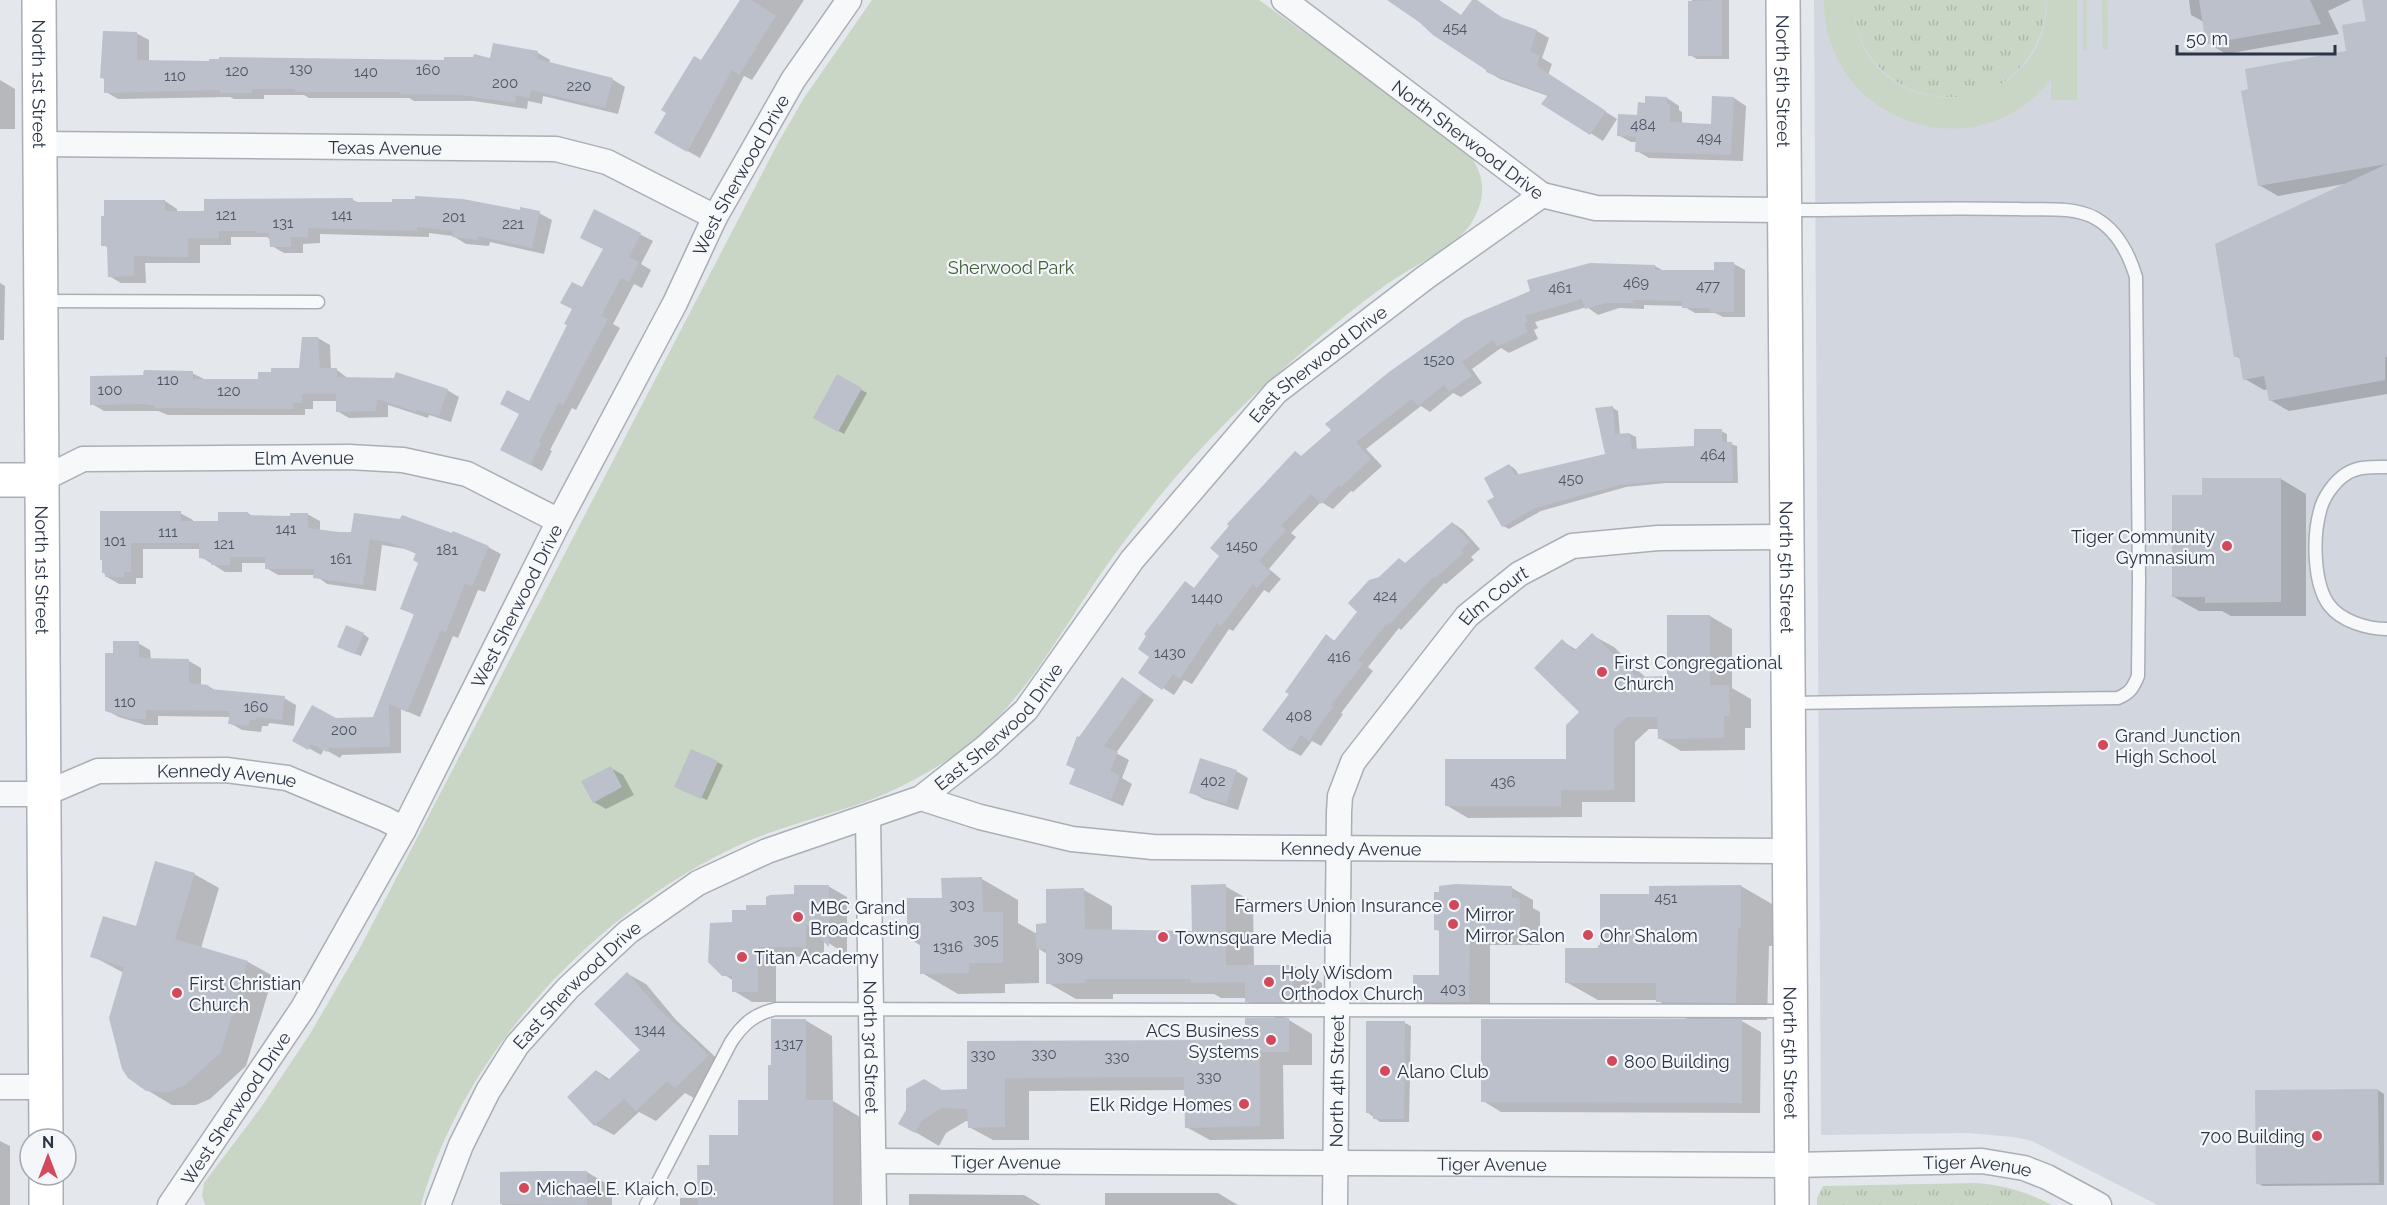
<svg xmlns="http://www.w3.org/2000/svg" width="2387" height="1205" viewBox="0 0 2387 1205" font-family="Raleway,sans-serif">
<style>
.built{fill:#d2d6de}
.grass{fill:url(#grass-tufts)}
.green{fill:#c9d6c5}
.shadow{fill:#0003}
.building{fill:#bbc0ca}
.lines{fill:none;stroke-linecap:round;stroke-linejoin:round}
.lane-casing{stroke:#a9aeb7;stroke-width:15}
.street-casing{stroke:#a9aeb7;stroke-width:27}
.secondary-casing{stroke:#a9aeb7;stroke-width:36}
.lane{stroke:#f7f8fa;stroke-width:12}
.street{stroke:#f7f8fa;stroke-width:24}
.secondary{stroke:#fff;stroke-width:33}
.poi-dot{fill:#d1495b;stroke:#f4f6f9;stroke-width:2}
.labels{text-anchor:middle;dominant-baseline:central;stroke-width:4.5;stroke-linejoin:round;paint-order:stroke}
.number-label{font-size:15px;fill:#4f5766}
.street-label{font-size:18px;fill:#2b3445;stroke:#f4f6f9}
.park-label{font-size:18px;fill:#3f6138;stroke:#f4f6f9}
.poi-label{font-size:18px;fill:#2b3445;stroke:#f4f6f9;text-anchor:start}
</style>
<defs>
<pattern id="grass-tufts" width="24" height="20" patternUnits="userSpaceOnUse" patternTransform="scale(1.5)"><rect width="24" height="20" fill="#c9d6c5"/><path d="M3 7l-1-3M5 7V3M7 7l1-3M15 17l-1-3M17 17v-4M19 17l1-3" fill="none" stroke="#adb8ab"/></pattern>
</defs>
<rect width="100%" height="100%" fill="#e4e7ec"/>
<path class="built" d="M1814,0H2387V1205H2158L2032,1141L2014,1137L1968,1133L1821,1135Z"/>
<path class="grass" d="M1853,0H2046C2046,45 2015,87 1970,97C1965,98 1958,97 1952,97C1897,98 1854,56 1853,0Z
M1976,1183C2004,1185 2027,1192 2052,1205H1817V1198L1823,1186Z"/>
<path class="green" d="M872,0H1259L1464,147C1485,173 1489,195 1470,225C1455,247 1410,268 1387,284C1351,310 1317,339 1284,368C1215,428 1154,498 1102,572C1062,630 1028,694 974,740C948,762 918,779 887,793C842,813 792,822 746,842C600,907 464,1049 421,1205H205L202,1195L204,1183L262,1106L310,1034L361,946L779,141L804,98Z
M1824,0H1853C1854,131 2047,130 2047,0H2077V100H2051V79C1976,175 1824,122 1824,0Z
M2083,0H2087V50H2083Z
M2102,0H2107L2108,49H2103Z"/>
<path class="shadow" d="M742,0H804L752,80L744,76L700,158L656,133Z
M1390,0H1439L1462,16L1475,0L1506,20L1537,31L1549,38L1542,58L1552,64L1548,75L1617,119L1603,141L1544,104L1548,96L1500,79L1488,72V70Z
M1692,0H1729V59H1697L1690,55Z
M2189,0H2351L2328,11L2339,34L2226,54L2208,43L2204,22L2191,15Z
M2364,0H2387V394L2289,411L2270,400L2268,389L2264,390L2245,379L2241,359L2236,356L2344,184L2278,196L2259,185L2368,22Z
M136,33L149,40V62L446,61L491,59L538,53L550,60L549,64L612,79L625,87L618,114L543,96L542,104L528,101L527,109L474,101H414L409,98H309L304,95H264V99H234L230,97L118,99L106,92V80L102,78Z
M0,80L15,89V129H0Z
M1667,98L1679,106V110L1682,112V124L1712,125L1734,98L1746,106L1743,161L1649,158L1637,151V142H1631L1618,135L1638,116L1647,105Z
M353,200L359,203L539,213L552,220L544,254L490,242L489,246L466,244L453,236L429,233V237L320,234V243L303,244V253H284L272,246L271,240L267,237H231V245H200V263H145L146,283H121L109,276V248L103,245L165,201L177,209V213H206Z
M595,211L653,241L641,264L651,270L642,288L634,284L613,324L620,328L576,410L572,408L550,450L552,451L542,471L514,456L530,403L569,325L583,289L605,249Z
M1734,264L1745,270V317H1723L1715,313H1695L1683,306L1644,305V309L1619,308L1598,315L1587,307L1535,322L1538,328L1534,330L1538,339L1509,353L1501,348L1472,369L1482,383L1461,397L1453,393L1430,412L1421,406L1366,449L1382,466L1353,492L1351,491L1333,509L1321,502L1291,533L1296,537L1269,569L1281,579L1269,593L1264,590L1233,631L1229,629L1192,684L1184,680L1174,695L1163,688L1196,589L1221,555L1212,548L1242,509L1465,321L1655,266L1664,271H1715Z
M0,283L5,286L4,340H0Z
M318,338L330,345L331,370H337L349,379L447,390L459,397L451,422L429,415L428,418L388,405V417L349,418L337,411V401H313V409H305V415H168L158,411H104L92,404L145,377L192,373L206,380H260L300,369Z
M837,376L867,393L844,434L815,418Z
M1613,408L1618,411L1620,435L1630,434L1636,437L1637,451L1695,447L1721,431L1727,434V443L1737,446L1738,483H1666L1626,487L1541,511L1509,529L1503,526L1496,497L1509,465L1515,469L1519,475L1607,455Z
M2281,479L2306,494V616H2231L2222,611H2199L2174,597L2204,496Z
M180,513L193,520V522H220L248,513L253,517H292L307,514L320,521V531L488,547L501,554L485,592L478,590L458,638L453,636L420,717L401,709V753L342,755L340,758L324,749L321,755L294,740L336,720L374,719L415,615L402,608L420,563L417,554L405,549L382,545L376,591L327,584L315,575H278L266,568V563H242V572H225L201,557V549H143V578H136V584H119L107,577L103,572V560L101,559Z
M1453,523L1463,530L1480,549L1471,557L1474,560L1446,584L1444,583L1401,630L1399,628L1368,667L1373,671L1341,713L1343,714L1321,746L1312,741L1301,756L1290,750L1291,694L1327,636L1335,641L1359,611L1380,578L1399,559L1406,564Z
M1710,616L1732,629V688L1751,699V728H1745V750L1681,751L1659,738V729H1649L1635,742V802H1582V817L1468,818L1446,805L1568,760L1581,712L1562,641L1577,650L1592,635L1614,647L1646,678H1669Z
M363,634L369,638L361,656L344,650Z
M138,643L150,650L151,660L189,661L201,668V686H208L217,691L284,698L296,705L294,726L269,723L268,726H262L261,732L242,730L230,723L231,717L158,716V725H145L119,717L106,710L115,654Z
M1134,686L1154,700L1116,753L1129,760L1122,778L1132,784L1123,806L1071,784Z
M717,762L723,765L707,800L681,789Z
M611,768L623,775L634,795L606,809L594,802Z
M1236,771L1248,778L1238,810L1203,799L1191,792Z
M194,874L219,888L201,948L248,962L273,976L246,1066L210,1099L196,1105H172L147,1090L124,973L92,956L137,928Z
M982,879L1018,900V923L1037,934L1084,890L1112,906V931L1193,932L1225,886L1253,902L1254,967L1294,966L1322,983V1015H1316V1017H1284L1312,1034V1065H1283L1284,1139L1210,1140L1186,1127V1090L1029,1091V1140H993L969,1127V1121H966L946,1133L939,1146L900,1123L943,1091H969L968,1042L1229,1041L1246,1027L1279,1020L1246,1001V998H1221L1214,994H1113V999H1076L1048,983L1047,954L1039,949V983L1005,984V993L958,994L922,973L921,946L909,938L943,899Z
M828,886L847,897V955L824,940V956L776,957V1002H752L734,991V981L723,974L734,924L747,911Z
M1741,886L1772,904V946H1769L1767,1020H1740L1761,1032L1760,1113L1501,1112L1483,1101L1690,1021L1657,1000H1598L1566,982L1650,896Z
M1512,888L1533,900V908L1540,912V945H1490V1013H1435L1414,1001L1441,976V932L1435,929Z
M628,974L646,984L676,1020L726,1067L694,1098L685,1093L656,1121L639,1112L614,1135L595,1125L597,1071L611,1080L643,1050Z
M805,1020L832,1036L833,1101L860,1117V1205H680V1198H699L710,1167L770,1101L773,1067Z
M1368,1023H1405L1411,1026L1409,1122H1380L1367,1112Z
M2378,1090L2384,1094V1185L2263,1186L2257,1183L2256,1091Z
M0,1141L10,1146V1205H0Z
M587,1172L612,1187V1205H502V1173Z
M1105,1193H1218L1238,1205H1105Z
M909,1194L1024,1195L1041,1205H909Z"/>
<path class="building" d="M740,0H751L776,16L739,75L732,70L687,152L654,133L666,113L661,110L694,56L701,60Z
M1387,0H1439L1461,15L1472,0H1477L1501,17L1537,30L1530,52L1540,55L1537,66L1606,111L1590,135L1541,104L1548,95L1486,72V70L1433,35L1419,22Z
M1722,0V56H1688V1Z
M2199,0H2310L2321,24L2206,44Z
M2362,0H2387V357H2385V380L2269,401L2264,376L2243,380L2239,356L2234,357L2215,244L2387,164L2258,186L2241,91L2248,89L2245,69L2346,51L2342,25L2366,21Z
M103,31L137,32V60L209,61V59H219V57L444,60V57H473L474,54L490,58L493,43L538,51L537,59L613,78L605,108L531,90L529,98L516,95L515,103L460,95L400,94V92H295V89H252V93H220V90L104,93V78H100Z
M1645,96L1667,97V104H1670V122L1711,124L1712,96L1734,97L1731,155L1635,152L1636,137L1617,136L1618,114L1637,115L1638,102L1645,103Z
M415,196L463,199L520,210V207L540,211L532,248L478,236L477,240L452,237L453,231L417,227V231L308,228V237H291V247H270L269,233H257V231H219V238H188V257L134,256V276L108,277L107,246H101V216H104V200H165V211H204V199L353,198V202H392V199H415Z
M594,209L641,233L629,257L639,262L629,282L621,278L601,316L608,319L563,405L559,402L539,442L541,443L530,465L500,450L519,414L500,404L507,390L529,401L567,325L564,324L572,309L560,303L572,282L582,287L603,249L580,238Z
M1714,262H1734V312H1710V308H1682V301L1633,300V303H1607L1585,309L1582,299L1525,316L1528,322L1524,324L1528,332L1497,347L1493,340L1462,362L1472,376L1449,392L1444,385L1418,406L1412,399L1356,442L1371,459L1341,487L1339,485L1321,504L1311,494L1281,526L1286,530L1259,561L1271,572L1257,588L1253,584L1221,626L1217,623L1180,679L1173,674L1162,690L1138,673L1149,657L1138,649L1146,636L1144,634L1185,581L1194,588L1219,556L1210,548L1229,526L1227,524L1295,451L1301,456L1331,430L1325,424L1389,372L1464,319L1530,291L1527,280L1590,263L1655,265V270H1714Z
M302,337H318L320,368H337V377L394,378L396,372L448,389L439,416L416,410V412L377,399L376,411L336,412V394H302V403H293V409L155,408V406L144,404L90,405V376L143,375L144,370L193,371V379H258V372H271V368H299Z
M837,374L862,388L838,432L813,418Z
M1613,406L1615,434L1630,433L1632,449L1694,446V429H1722V442H1732L1733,481H1659L1619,485L1535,508L1502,527L1487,501L1494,497L1484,478L1509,464L1515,475L1605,454L1595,408Z
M2202,478H2281V602L2205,603V597H2172V495H2202Z
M100,511H181V521H218V512H248V515L290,516V513H308V528L339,532H351L354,513L400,519L402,515L452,533L453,531L489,546L472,587L465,584L446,632L441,630L407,712L389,704L390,747L329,748L327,752L311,744L308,750L292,741L312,705L336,718L373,717L414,614L400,609L418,563L413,560L416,553L391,543L370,539L363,585L313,578L314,569H265V557H230V565H211V560L199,558V543H131V572H124V577H105V573H102V560H100Z
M1452,522L1470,542L1461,550L1464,553L1434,579L1433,577L1389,625L1387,623L1358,660L1363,664L1331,705L1333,707L1309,741L1301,735L1290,751L1262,730L1289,694L1285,692L1326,634L1334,641L1357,612L1348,603L1369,580L1379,577L1399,558L1405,563Z
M1667,615H1710V685H1729L1730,716H1724V738L1658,739L1657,717H1627L1614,729V790H1561V806H1445V759H1566V725L1579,712L1534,668L1562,639L1574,651L1592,633L1637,677L1667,676Z
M346,625L364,633L355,654L337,647Z
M113,641H139V658L189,659V683L208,685L210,689L285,696L282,720L257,717L256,720H250L249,726L228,724L230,711L146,710V719H131L105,711V653H113Z
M1122,677L1143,692L1104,746L1118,752L1110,771L1120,776L1111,800L1069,784L1075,769L1066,765L1077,736L1079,737Z
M691,749L718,761L701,799L674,787Z
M1200,758L1237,770L1226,804L1189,793Z
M611,766L622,787L593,803L581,781Z
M155,861L195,873L175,939L248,961L221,1052L185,1085L170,1092L146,1091L128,1078L122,1069L109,1018L124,967L90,957L103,916L136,926Z
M982,877L983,912H1003V963H969V973L920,974V939H907V898H942L941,878Z
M1226,884V965H1294V1000H1289V1002H1245V982L1191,983V979H1085L1086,983L1046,984V949H1036V924L1046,923V889L1084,888L1085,929L1192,931L1191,885Z
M1455,884L1512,886V898H1519L1520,903V934L1470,933L1469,1002H1413V975H1439V930H1434V892H1439V886Z
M794,885H829V947L806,924V947H758V992H732V976H722L708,962L710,923L732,922V910H746V905H766V897L770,895L794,894Z
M1741,885V928H1738L1736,1003L1656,1002V983H1565V948H1598V945H1600V894H1649V886Z
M627,972L657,1007L709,1055L675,1088L667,1081L636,1111L624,1099L594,1126L567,1097L596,1070L607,1081L640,1050L594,1004Z
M1245,1018H1289V1052H1260V1126L1185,1128L1184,1077L1005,1078V1127L968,1128L967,1109L942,1108L922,1120L915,1133L898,1124L906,1110V1089L924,1079L942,1090L967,1089V1041L1227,1040V1026H1245Z
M771,1019H806V1100H833V1205H698L697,1165H709V1135H738V1100H768V1065H771Z
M1481,1019H1742V1103L1481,1102Z
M1366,1021H1405L1404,1119H1373V1113H1366Z
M2378,1089L2379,1183L2256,1184L2255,1090Z
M547,1171H587V1205L500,1204V1172Z"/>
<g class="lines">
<defs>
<path id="lane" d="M1787,210C1864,210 1941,207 2017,209C2041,210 2073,206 2095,218C2117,230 2129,254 2136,277L2139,581L2138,676C2133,688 2130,693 2118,698L1790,703
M41,301L318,302
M2387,467C2374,467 2358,466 2346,474C2335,481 2323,497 2320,511C2313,536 2313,583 2329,605C2341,621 2367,629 2387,629
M646,1205L731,1042C743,1024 754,1014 776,1009L1790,1011"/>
<g id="street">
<path id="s1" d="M1284,0L1542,195L1596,208L1786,210"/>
<path id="s2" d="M40,144L556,149L607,162L715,217"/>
<path id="s3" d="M41,480L83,459L349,457L403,460L467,474L559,521"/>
<path id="s4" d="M0,794H44L98,771L226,770L287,778L385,819L404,829"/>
<path id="s5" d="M921,798L980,817L1072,839L1153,847L1789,851"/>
<path id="s6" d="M868,817L874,1205"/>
<path d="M0,1087H46"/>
<path id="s7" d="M874,1161L1792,1165L1982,1161L2024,1168L2047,1177L2099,1205"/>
<path id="s8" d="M170,1205L303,1008L404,829L559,521L675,303L715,217L793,80L849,0"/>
<path id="s9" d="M438,1205L461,1145L488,1091L517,1045L568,988L628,932L698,883L767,851L921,798L986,747L1026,710L1132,560L1276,392L1426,277L1542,195"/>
<path id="s10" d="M1335,1205L1339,812L1340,796L1353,762L1467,616L1519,574L1572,546L1658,538L1787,537"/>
</g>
<g id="secondary">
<path id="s11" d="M39,0L46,1139"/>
<path id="s12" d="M1783,0L1792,1205"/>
<path d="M0,480H41"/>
<path d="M46,1175V1205"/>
</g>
</defs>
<use href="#lane" class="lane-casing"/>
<use href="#street" class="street-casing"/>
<use href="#secondary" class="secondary-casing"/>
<use href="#lane" class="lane"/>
<use href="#street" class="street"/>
<use href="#secondary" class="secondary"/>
</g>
<g class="poi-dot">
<circle cx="2227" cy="546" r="6"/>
<circle cx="1602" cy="672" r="6"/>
<circle cx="2103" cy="745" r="6"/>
<circle cx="1454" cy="905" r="6"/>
<circle cx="798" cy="917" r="6"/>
<circle cx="1453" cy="924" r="6"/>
<circle cx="1588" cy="935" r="6"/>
<circle cx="1163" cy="937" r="6"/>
<circle cx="742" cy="957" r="6"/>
<circle cx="1269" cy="982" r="6"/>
<circle cx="177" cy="993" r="6"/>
<circle cx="1271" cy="1040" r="6"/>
<circle cx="1612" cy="1061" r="6"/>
<circle cx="1385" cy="1071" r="6"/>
<circle cx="1244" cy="1104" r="6"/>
<circle cx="2317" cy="1136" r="6"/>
<circle cx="524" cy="1188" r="6"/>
</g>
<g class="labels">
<g class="number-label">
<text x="1455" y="28">454</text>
<text x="301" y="69">130</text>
<text x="428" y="70">160</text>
<text x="237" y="71">120</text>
<text x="366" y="72">140</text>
<text x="175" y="76">110</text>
<text x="505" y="83">200</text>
<text x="579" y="86">220</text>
<text x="1643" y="125">484</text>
<text x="1709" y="138">494</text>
<text x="226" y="215">121</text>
<text x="342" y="215">141</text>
<text x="454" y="217">201</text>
<text x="283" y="223">131</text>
<text x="513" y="224">221</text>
<text x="1636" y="283">469</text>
<text x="1708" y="286">477</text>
<text x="1560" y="288">461</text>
<text x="1439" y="360">1520</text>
<text x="168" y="380">110</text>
<text x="110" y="390">100</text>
<text x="229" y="391">120</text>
<text x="1713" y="455">464</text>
<text x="1571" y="479">450</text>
<text x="286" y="529">141</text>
<text x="168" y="532">111</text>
<text x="115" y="541">101</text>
<text x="224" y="544">121</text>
<text x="1242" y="546">1450</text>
<text x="447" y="550">181</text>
<text x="341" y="559">161</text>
<text x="1385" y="596">424</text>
<text x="1207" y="598">1440</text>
<text x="1170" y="653">1430</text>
<text x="1339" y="657">416</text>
<text x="125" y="702">110</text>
<text x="256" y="707">160</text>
<text x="1299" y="716">408</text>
<text x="344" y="730">200</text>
<text x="1213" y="781">402</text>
<text x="1503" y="782">436</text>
<text x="1666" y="898">451</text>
<text x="962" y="905">303</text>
<text x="986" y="940">305</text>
<text x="948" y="947">1316</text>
<text x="1070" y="957">309</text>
<text x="1453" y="989">403</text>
<text x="650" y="1030">1344</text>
<text x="789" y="1044">1317</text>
<text x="1044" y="1054">330</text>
<text x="983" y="1055">330</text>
<text x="1117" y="1057">330</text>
<text x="1209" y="1077">330</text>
</g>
<g class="street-label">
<text stroke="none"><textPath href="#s12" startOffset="81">North 5th Street</textPath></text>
<text stroke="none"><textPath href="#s11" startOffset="84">North 1st Street</textPath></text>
<text stroke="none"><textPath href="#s1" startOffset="231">North Sherwood Drive</textPath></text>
<text stroke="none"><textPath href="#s2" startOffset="345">Texas Avenue</textPath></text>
<text stroke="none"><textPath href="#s8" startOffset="1179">West Sherwood Drive</textPath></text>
<text stroke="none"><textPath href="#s9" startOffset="1254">East Sherwood Drive</textPath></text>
<text stroke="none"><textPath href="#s3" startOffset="268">Elm Avenue</textPath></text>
<text stroke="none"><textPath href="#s12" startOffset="567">North 5th Street</textPath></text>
<text stroke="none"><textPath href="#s11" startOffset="570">North 1st Street</textPath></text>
<text stroke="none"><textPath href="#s10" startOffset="664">Elm Court</textPath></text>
<text stroke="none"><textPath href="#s8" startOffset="693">West Sherwood Drive</textPath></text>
<text stroke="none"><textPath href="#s9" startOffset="768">East Sherwood Drive</textPath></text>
<text stroke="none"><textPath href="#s4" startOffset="232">Kennedy Avenue</textPath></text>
<text stroke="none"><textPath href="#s5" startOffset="436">Kennedy Avenue</textPath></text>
<text stroke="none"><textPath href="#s9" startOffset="264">East Sherwood Drive</textPath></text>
<text stroke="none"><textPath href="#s6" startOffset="230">North 3rd Street</textPath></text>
<text stroke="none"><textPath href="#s12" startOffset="1053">North 5th Street</textPath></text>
<text stroke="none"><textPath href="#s10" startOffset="124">North 4th Street</textPath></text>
<text stroke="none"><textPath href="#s8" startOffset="117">West Sherwood Drive</textPath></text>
<text stroke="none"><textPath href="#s7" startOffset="132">Tiger Avenue</textPath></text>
<text stroke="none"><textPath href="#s7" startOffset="618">Tiger Avenue</textPath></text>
<text stroke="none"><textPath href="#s7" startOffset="1104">Tiger Avenue</textPath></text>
</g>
<g class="park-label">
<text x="1011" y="267">Sherwood Park</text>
</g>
<g class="poi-label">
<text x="2215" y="536" text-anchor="end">Tiger Community<tspan x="2215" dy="21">Gymnasium</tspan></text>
<text x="1614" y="662">First Congregational<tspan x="1614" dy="21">Church</tspan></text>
<text x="2115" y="735">Grand Junction<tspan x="2115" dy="21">High School</tspan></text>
<text x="1442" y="905" text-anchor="end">Farmers Union Insurance</text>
<text x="810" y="907">MBC Grand<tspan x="810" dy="21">Broadcasting</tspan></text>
<text x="1465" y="914">Mirror<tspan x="1465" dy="21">Mirror Salon</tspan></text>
<text x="1600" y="935">Ohr Shalom</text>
<text x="1175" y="937">Townsquare Media</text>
<text x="754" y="957">Titan Academy</text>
<text x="1281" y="972">Holy Wisdom<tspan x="1281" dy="21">Orthodox Church</tspan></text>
<text x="189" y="983">First Christian<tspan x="189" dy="21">Church</tspan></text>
<text x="1259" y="1030" text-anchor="end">ACS Business<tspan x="1259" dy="21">Systems</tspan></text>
<text x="1624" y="1061">800 Building</text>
<text x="1397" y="1071">Alano Club</text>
<text x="1232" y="1104" text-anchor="end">Elk Ridge Homes</text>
<text x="2305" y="1136" text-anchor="end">700 Building</text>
<text x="536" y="1188">Michael E. Klaich, O.D.</text>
</g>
</g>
<g transform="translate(48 1157)"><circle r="28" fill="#f4f6f9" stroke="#a4a8b1" stroke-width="1.5"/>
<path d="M0-4.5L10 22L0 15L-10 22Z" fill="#d1495b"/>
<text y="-9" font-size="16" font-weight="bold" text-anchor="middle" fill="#2b3445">N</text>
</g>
<path d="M2177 45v9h158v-9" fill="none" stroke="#2b3445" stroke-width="3"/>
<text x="2186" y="45" font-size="18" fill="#2b3445" stroke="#f4f6f9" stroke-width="4.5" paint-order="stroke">50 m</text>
</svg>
